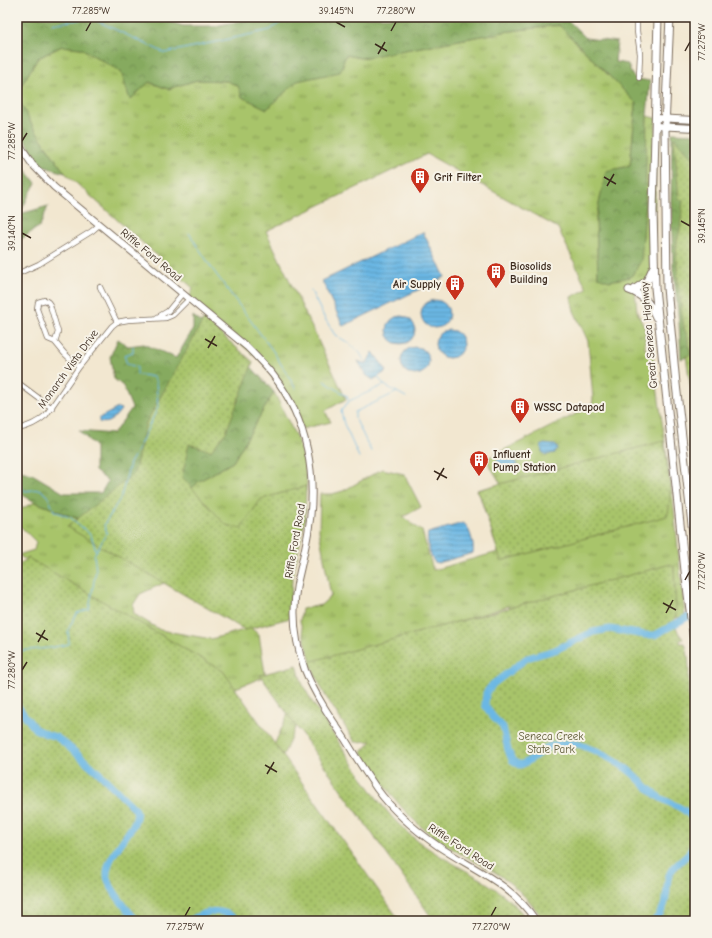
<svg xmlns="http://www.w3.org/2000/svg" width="712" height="938" viewBox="0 0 712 938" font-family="'Comic Neue',sans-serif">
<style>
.grass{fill:url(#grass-tufts);stroke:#727744}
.forest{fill:url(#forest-crowns);stroke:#606a3e}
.park{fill:url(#park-dots);stroke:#727744}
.water{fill:url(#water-rules);stroke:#537081}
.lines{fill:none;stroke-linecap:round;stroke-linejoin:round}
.stream{stroke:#6bb7e4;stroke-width:1}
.river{stroke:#6bb7e4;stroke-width:7}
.street-casing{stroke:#7b6c5c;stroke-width:6}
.secondary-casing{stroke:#7b6c5c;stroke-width:8}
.primary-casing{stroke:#7b6c5c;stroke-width:9}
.street{stroke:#fff;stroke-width:4.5}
.secondary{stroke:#fff;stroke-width:6}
.primary{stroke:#fff;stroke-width:7}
.ticks{fill:none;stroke:#3b2a1e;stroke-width:1.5}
.labels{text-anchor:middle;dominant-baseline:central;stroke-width:4;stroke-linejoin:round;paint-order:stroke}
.poi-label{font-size:11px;font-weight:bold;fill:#3b2a1e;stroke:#f7f3e8;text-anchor:start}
.street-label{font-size:11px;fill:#3b2a1e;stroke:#f7f3e8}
.park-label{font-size:11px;fill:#5c5835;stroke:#f7f3e8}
.neatline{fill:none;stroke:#3b2a1e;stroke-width:1.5}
.ticks-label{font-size:10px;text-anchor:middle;fill:#3b2a1e}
</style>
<defs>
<pattern id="grass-tufts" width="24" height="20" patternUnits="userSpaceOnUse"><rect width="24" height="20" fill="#a8c46b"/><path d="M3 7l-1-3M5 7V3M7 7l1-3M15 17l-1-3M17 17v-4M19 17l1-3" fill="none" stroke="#8a9f57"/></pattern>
<pattern id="forest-crowns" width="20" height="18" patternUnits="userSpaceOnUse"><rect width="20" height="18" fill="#86aa5f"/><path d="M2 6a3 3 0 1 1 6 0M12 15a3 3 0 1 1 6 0" fill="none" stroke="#6f8b4e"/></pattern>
<pattern id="park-dots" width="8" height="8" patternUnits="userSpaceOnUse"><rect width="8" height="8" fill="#a8c46b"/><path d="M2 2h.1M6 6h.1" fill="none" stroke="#8a9f57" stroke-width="1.8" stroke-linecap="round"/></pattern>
<pattern id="water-rules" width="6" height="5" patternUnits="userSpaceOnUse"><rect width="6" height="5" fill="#6bb7e4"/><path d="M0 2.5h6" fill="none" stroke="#5995b8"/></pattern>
</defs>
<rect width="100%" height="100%" fill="#f7f3e8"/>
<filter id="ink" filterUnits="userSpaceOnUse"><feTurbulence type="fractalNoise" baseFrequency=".025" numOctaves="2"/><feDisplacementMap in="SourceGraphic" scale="8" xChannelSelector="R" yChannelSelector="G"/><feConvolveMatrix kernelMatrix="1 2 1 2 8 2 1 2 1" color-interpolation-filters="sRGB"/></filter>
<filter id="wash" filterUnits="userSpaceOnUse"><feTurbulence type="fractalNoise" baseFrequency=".012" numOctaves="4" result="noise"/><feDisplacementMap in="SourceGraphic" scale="16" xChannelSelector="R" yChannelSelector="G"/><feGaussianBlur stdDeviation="0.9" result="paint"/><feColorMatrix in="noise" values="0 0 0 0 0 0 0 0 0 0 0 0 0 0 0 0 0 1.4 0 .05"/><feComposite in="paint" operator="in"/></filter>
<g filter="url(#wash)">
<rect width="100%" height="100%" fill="#f2e7d0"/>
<path class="grass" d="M559,25L636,103L630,166L606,171L596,218L598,276L646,130L647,116L656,118L654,264L650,277L635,289L637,312L645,329V349L652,351L673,499L685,617L655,620L526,649L509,606L312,666L300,621L302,609L321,605L331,596L319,531L320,494H332L343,491L382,469L404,474L421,507L403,517L422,531L433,570L498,552L480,496L477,490L501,484L486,459L588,408L592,405L593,399L588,341L574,311L571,297L587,289L558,228L427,154L266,231L346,399L325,411L331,422L302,429L297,416L264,364L189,299L193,288L65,173L33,127L19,100L21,86L38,58L62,46L81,48L121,72L168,89L197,80L227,81L238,86L267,109L297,81L313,77L346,55L361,58L503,32Z
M274,392L297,439L304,460L307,483L299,534L248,543L173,506L199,481L233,462Z
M35,502L86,522L164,583L140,594L133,605L134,614L160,630L211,639L251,628L259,635L265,673L261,678L231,690L18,555L34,550L36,542L17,523V511Z
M296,690L298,721L249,835L265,766L287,716Z"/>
<path class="forest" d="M17,17H154L183,26H215L261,17H565L586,38L617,42L615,62L628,64C633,81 634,78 650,81L647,116L645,211L641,261L631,277L609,281L598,277L596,218L606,171L630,166L636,103L559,25L503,32L361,58L346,55L340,72L297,81L267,109L242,97L238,86L227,81L197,80L168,89L149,82L130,100L121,72L81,48L62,46L38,58L21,86L19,100L33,127L65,173L42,166L19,131L17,125Z
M672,133L695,134V144L693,152L695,156V356L693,355L681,359L679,322L673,269L671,201Z
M17,153L26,170L36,183L28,197L20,214L48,206L40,226L17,242Z
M193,316L236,350L274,392L233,462L199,481L174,506L86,522L35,502L17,492V470L32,474L64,493H101L108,481L95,471V446L79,431L113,434L132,408L123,386L114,379L110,357L118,339L128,346L144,344L176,358L193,329Z"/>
<path class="park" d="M674,138L695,160V470L690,431L691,428L690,424L691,420V391L686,356L691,355L687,335L684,328L678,284L676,244L680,230L683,200L679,199Z
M204,319L253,362L226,432L211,451L189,444L182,477L226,525L241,528L261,499L306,486L305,519L292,579L290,618L245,630L67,527L134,474L146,423Z
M664,441C666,461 674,498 667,516L501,561L480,496L477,490Z
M28,558L223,671L400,921H17V566Z
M671,564L674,567L676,614L674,622L678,632L683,639L680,640V643H685C692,664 687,685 689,706C690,712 692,718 694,724L690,726L691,728L695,727V921H544C529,898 509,879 484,866C465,856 447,847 430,834C401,812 382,782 362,752L372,741L355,742L325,695L309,662Z
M297,665L302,683L311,700C325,722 340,744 354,765C371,790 386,814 409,834C446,866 499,879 528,921H434L260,675Z"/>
<path class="water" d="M423,232L445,277L343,326L322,281Z
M421 314a14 14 0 1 1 28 0a14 14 0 1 1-28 0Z
M387 330a14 14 0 1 1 28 0a14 14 0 1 1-28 0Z
M435 344a14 14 0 1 1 28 0a14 14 0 1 1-28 0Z
M401 361a14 14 0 1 1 28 0a14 14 0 1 1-28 0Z
M373,352L387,371L373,380L366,375L358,361L366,364Z
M118,408L121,409L120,411C114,418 109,425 99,422V419L101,417Z
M544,444L555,445L558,448L555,453L546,455L542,452L541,446Z
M511,453L517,465L508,469H501L497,464V460L504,455Z
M463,523C469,525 475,546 473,553L438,563C435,562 435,563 433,560C430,555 426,538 428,533Z"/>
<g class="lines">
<path class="stream" d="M51,24L91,18L165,53L270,30L288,17
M189,233L213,270L273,351L296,389
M311,291L324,317L335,335L349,343L360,353L366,364
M378,377L384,385L406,397
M324,381L347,396L348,400
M371,451L355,418V412L397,392
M359,457L344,424L341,411L349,401L384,385
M17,481L25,491L40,489L48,497L54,511L71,518L91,535L96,551
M17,651L49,648L69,644L68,630L77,613L89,609L96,570L94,555L107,532L104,525L121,497L130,463L136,453L158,407L156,382L153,377L137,374V367L127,364L124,355L133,352V346"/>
<path class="river" d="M17,705L35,729L46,734L56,737L63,742L97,771L136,810C142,827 100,857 108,880C114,895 127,909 137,921
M190,921C200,914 213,909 225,913C230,915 234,919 240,921
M654,921C661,914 665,906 666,897C668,888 666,881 670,873C676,862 689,859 694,842C696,836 695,827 693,821C689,808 669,804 659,797C649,790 641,781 632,773C619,762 597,751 581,745C575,743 566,743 560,744C541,745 535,761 520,765L512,760L508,750L503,727L493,717L485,705L486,693L493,684L527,658L555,650L593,632L610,629L645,635H655L695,613"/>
</g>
</g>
<g filter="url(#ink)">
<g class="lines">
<defs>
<path id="street" d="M614,17L637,18
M637,17V31L640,54L639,78
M17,274L39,264L92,231L99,225
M100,287L117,322
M156,318L168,311L182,294
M55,342L48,339L37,309L38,302L45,300L48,302L50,305L58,332L55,342L64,353L79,367
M17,382L52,408
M17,429C29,427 37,423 46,415L79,367L112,326L117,322L128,320L166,318L173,315L189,299"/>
<path id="secondary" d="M656,118L695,120
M655,126L695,128
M17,142L32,164L54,187L247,347C256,356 265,365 273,375C308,420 318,478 308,533C305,550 301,567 297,584C292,612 295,643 305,670C315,695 330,717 345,739C355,756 366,773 377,789C393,811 415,830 438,846C474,870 511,883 536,921"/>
<path id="primary" d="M658,17L653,211L655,288L685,571L695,649
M670,17L665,127L667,288L676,384L695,551
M635,289L647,281L653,268
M629,290C643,295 650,303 656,317"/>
</defs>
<use href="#street" class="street-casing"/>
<use href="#secondary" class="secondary-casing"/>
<use href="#primary" class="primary-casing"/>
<use href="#street" class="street"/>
<use href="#secondary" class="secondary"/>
<use href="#primary" class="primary"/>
</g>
</g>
<path class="ticks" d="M336,22L345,27M86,31L91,22M391,31L396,22M375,44L387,51M685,51L690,42M378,54L385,42M22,141L27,133M604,177L616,184M607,186L614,174M681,221L690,226M22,233L31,238M205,339L217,346M208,348L215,336M434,471L447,478M437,480L444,468M685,580L690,571M663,603L676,610M666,613L673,600M36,633L48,640M38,642L45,630M22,670L27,662M265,765L277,772M267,774L274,762M185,916L190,907M491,916L496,907"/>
<defs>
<symbol id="building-pin" viewBox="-11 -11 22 30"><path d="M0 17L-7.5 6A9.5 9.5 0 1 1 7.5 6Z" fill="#c8321e" stroke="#f7f3e8"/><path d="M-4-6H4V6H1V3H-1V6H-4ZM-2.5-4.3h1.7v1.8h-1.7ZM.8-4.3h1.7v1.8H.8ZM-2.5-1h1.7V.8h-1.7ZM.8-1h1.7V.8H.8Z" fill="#fff"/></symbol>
</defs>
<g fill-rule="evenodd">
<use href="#building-pin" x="409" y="166" width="22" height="30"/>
<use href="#building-pin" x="485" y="261" width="22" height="30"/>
<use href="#building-pin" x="444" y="273" width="22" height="30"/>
<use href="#building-pin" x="509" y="396" width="22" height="30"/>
<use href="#building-pin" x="468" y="449" width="22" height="30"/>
</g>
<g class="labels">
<g class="poi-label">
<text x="434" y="177">Grit Filter</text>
<text x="510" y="266">Biosolids<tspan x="510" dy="13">Building</tspan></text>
<text x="441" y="284" text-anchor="end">Air Supply</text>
<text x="534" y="407">WSSC Datapod</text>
<text x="493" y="454">Influent<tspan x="493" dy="13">Pump Station</tspan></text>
</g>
<g class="street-label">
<text transform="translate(151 255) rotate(40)">Riffle Ford Road</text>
<text transform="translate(649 335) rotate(-95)">Great Seneca Highway</text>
<text transform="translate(68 369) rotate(-54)">Monarch Vista Drive</text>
<text transform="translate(295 541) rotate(-80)">Riffle Ford Road</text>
<text transform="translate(461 847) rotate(33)">Riffle Ford Road</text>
</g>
<g class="park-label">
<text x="551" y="736">Seneca Creek<tspan x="551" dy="13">State Park</tspan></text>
</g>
</g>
<rect width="712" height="938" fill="none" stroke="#f7f3e8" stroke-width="44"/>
<rect x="22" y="22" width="668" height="894" class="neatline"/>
<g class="ticks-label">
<text x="91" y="14">77.285°W</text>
<text x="336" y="14">39.145°N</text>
<text x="396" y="14">77.280°W</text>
<text transform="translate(701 42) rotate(-90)" y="4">77.275°W</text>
<text transform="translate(11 141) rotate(-90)" y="4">77.285°W</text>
<text transform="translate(701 226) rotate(-90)" y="4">39.145°N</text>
<text transform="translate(11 233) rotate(-90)" y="4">39.140°N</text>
<text transform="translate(701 571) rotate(-90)" y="4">77.270°W</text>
<text transform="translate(11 670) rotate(-90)" y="4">77.280°W</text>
<text x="185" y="930">77.275°W</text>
<text x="491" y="930">77.270°W</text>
</g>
</svg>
